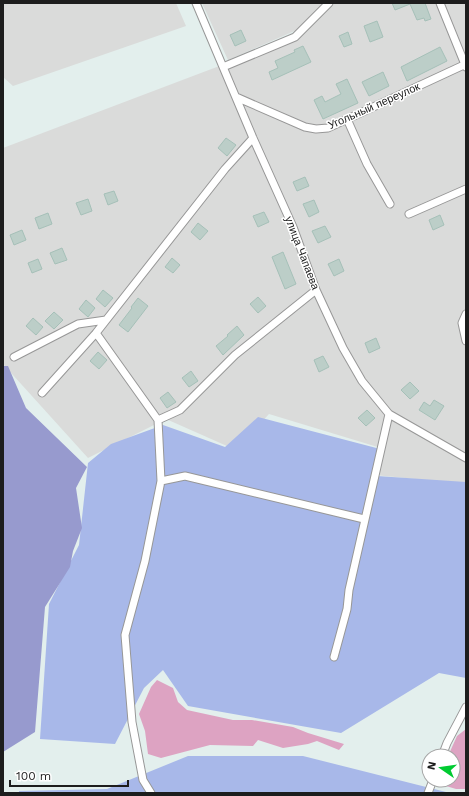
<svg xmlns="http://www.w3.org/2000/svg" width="469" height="796" viewBox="0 0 469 796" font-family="'Work Sans',sans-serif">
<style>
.residential{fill:#dadbda}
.grass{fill:#a8b8e9}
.forest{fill:#979ace}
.water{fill:#dda3c2}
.building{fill:#bccec8;stroke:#a5c0b8}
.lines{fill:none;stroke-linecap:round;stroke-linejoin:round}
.minor-casing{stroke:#979797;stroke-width:9}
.minor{stroke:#fff;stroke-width:7}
.labels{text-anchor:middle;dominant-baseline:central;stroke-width:3;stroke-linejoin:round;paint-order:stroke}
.street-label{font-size:11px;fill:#1d1d1d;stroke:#fff}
</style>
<rect width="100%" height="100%" fill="#e3efed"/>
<path class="residential" d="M3,3H176L186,26L13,86L3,77Z
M202,3H324L299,29L228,60Z
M326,3H466V484L375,475L381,448L269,414L236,450L166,419L88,458L3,364V148L222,65L300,31Z"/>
<path class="grass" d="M258,417L384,450L377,476L466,482V678L439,673L341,733L188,706L163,670L144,688L115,744L40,739L49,604L79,545L88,463L111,444L163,425L225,447Z
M188,756H303L446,792H466V793H19V791L107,789Z"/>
<path class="forest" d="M3,366H8L26,408L87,467L76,488L82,528L73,551L70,567L45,607L35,732L3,752V532L4,522L3,521Z"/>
<path class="water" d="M157,680L173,688L178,702L187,710L233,720H252L293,727L308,733L344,744L339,750L317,741L308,744L283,748L258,740L253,746L210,745L161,758L148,754L145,731L139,714L151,687Z
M466,729V789H456L446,786V780H453V756H448L457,736Z"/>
<path class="building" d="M392,3H425L431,19L425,21L424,18L417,20L410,4L395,10Z
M377,21L383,37L370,42L364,26Z
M241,30L246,41L235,46L230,35Z
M348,32L352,44L344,47L339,36Z
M303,46L311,62L272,80L269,72L278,68L275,61L295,52L294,50Z
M440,47L447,61L407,81L401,67Z
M383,72L389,86L369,96L362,82Z
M347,79L358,103L323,119L314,100L322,96L325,102L341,94L336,84Z
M226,138L236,145L227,156L218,148Z
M305,177L309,186L297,191L293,182Z
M114,191L118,201L108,205L104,194Z
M88,199L92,211L81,215L76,203Z
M314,200L319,212L309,217L303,204Z
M264,212L269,222L258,227L253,216Z
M48,213L52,224L39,229L35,218Z
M440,215L444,225L433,230L429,220Z
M198,223L208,231L200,240L191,232Z
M325,226L331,237L318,243L312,231Z
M22,230L26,240L14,245L10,235Z
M62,248L67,260L55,264L50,253Z
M283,252L296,284L285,289L272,257Z
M172,258L180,265L173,273L165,267Z
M38,259L42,269L32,273L28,263Z
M339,259L344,271L334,276L328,264Z
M103,290L113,298L105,307L96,299Z
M258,297L266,306L258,313L250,304Z
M138,298L148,306L128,332L119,325L132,308L131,307Z
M86,300L95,308L88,317L79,309Z
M54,312L63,320L54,329L45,321Z
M33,318L43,327L36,335L26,326Z
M237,326L244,335L223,355L216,346L228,336L227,335Z
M376,338L380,348L369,353L365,343Z
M98,352L107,360L99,369L90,361Z
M323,356L329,367L319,372L314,360Z
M191,371L198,381L189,387L182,378Z
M410,382L419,391L410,399L401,390Z
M168,392L176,402L167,408L160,398Z
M434,400L444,406L435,420L419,410L424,402L430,406Z
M367,410L375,418L366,426L358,418Z"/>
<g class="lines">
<defs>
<path id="minor" d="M196,3L253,138L293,227L316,290L343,348L362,381L389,414L466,458
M440,3L466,67
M223,67L295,37L329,3
M236,97L305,127L316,129L328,128L466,64
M347,119L367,164L390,204
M409,214L466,189
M466,314L462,323L466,341
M96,333L158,420L161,481L145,561L125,635L132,722L143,780L151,793
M14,357L78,324L106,320
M42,393L96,333L225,169L253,138
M158,420L180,410L235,355L316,290
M161,481L185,476L364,519
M334,657L347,609L349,590L389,414
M442,756L447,743L466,707
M428,793L433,780"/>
</defs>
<use href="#minor" class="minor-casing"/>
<use href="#minor" class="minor"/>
</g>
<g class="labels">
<g class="street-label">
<text transform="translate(374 106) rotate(-24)">Угольный переулок</text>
<text transform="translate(302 253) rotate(69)">улица Чапаева</text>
</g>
</g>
<rect width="469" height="796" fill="none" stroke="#1d1d1d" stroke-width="8"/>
<g transform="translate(441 768) rotate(283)"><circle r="19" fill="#ffffff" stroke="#a5a5a5"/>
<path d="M0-3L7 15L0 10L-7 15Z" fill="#00cb31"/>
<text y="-6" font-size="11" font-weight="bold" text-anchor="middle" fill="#1d1d1d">N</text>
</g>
<path d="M10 780v6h118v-6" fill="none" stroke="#1d1d1d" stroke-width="2"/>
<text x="16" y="780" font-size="12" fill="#1d1d1d" stroke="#ffffff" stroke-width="3" paint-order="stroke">100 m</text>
</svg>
